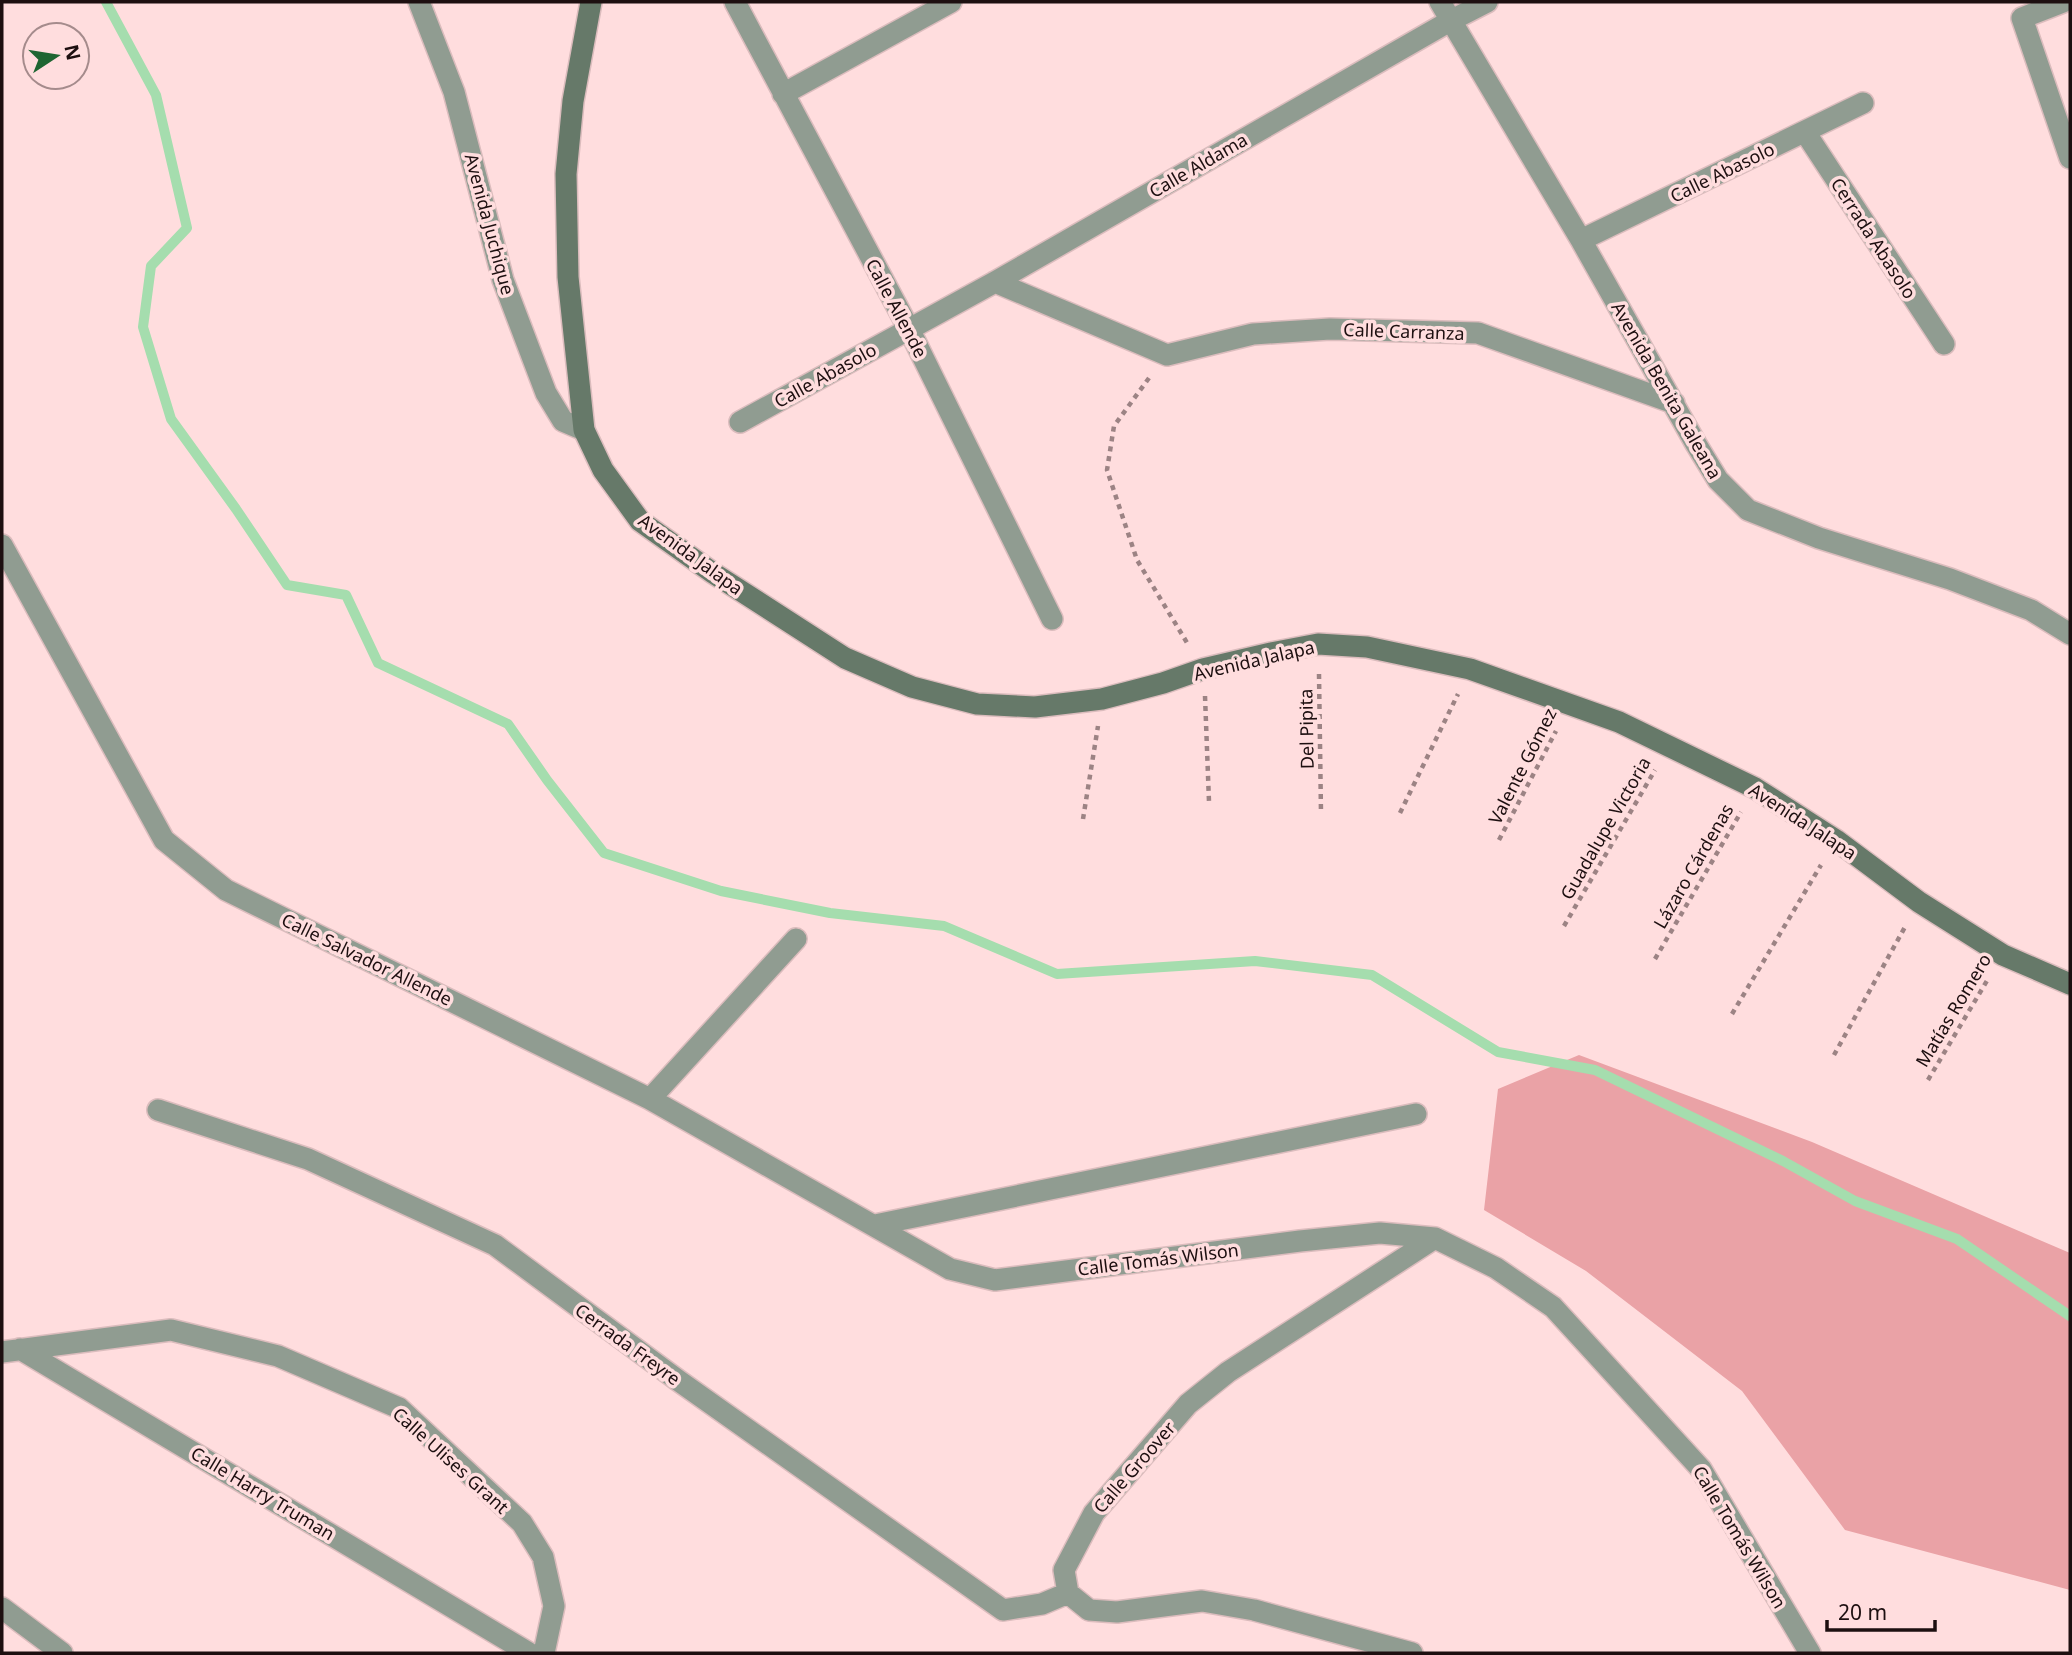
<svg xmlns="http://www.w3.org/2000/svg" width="2072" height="1655" viewBox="0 0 2072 1655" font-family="'Noto Sans',sans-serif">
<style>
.forest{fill:#eaa2a6}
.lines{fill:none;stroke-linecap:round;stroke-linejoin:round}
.stream{stroke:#a5ddae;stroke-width:10}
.street-casing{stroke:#dbbcbd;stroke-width:24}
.secondary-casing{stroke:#dbbcbd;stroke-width:24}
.path{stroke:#9c8384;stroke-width:4.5;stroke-dasharray:5 5;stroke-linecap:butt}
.street{stroke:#909c91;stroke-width:21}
.secondary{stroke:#667969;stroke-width:21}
.labels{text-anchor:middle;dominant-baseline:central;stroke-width:7;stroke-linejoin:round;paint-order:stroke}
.street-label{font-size:18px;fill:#1d0f10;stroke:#ffddde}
</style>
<rect width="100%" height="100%" fill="#ffddde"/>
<path class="forest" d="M1579,1055L1812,1142L2070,1253V1590L1845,1530L1742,1391L1586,1271L1484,1210L1498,1089Z"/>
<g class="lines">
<path class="stream" d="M106,2L156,95L187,228L151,266L143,327L171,419L236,509L287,585L346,595L378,663L508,724L547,780L604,853L721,891L830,913L944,926L1057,974L1255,961L1372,975L1498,1052L1595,1070L1783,1161L1855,1201L1957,1239L2070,1316"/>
<defs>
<path id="street" d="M419,2L454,92L503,280L546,393L563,421L584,430
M735,2L909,329L1052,619
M1440,2L1581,240L1696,444L1718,480L1748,510L1819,538L1950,579L2031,610L2070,634
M2063,2L2022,18L2070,158
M783,94L951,2
M1805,132L1944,344
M1581,240L1863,103
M995,282L1167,355L1253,334L1330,329L1478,333L1674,403
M740,422L995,282L1450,21L1487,2
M2,545L164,840L226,890L650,1099L950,1269L995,1280L1300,1241L1380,1233L1435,1238L1496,1268L1553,1307L1701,1469L1810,1653
M650,1099L796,939
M158,1110L308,1159L495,1245L679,1381L1003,1610L1042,1604L1068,1593
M875,1225L1416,1114
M20,1349L529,1653
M2,1352L171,1330L278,1356L399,1408L522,1523L543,1557L554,1606L544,1653
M2,1608L62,1653
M1412,1653L1254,1610L1202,1601L1117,1612L1089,1610L1068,1593L1064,1570L1094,1513L1188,1404L1228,1372L1435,1238"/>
<path id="secondary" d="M591,2L573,101L566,174L568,277L584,430L603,470L640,521L713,573L845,658L912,687L977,704L1035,707L1102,699L1163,683L1203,669L1271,653L1318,644L1367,647L1470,669L1619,722L1755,788L1836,840L1919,902L2003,955L2070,984"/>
</defs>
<use href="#street" class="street-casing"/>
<use href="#secondary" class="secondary-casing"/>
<path class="path" d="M1149,378L1114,426L1107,470L1137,560L1189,646
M1319,674L1321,813
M1205,696L1209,802
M1400,813L1458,694
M1083,819L1098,726
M1499,840L1556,731
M1564,926L1655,770
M1655,959L1741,812
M1732,1014L1821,865
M1834,1055L1905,927
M1928,1080L1988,979"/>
<use href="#street" class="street"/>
<use href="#secondary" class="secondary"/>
</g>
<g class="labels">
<g class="street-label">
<text transform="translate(1198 165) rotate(-30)">Calle Aldama</text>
<text transform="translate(1722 172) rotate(-26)">Calle Abasolo</text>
<text transform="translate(490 224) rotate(75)">Avenida Juchique</text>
<text transform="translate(1874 238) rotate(57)">Cerrada Abasolo</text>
<text transform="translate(897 308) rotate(62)">Calle Allende</text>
<text transform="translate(1404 331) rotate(2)">Calle Carranza</text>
<text transform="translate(825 375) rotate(-29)">Calle Abasolo</text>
<text transform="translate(1667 390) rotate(60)">Avenida Benita Galeana</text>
<text transform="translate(691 554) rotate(36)">Avenida Jalapa</text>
<text transform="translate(1254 660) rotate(-13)">Avenida Jalapa</text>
<text transform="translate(1306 729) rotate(-91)">Del Pipita</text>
<text transform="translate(1522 766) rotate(-63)">Valente Gómez</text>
<text transform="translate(1803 821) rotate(33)">Avenida Jalapa</text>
<text transform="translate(1605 828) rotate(-60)">Guadalupe Victoria</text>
<text transform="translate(1693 866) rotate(-60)">Lázaro Cárdenas</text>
<text transform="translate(367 959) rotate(26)">Calle Salvador Allende</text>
<text transform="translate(1953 1010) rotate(-59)">Matías Romero</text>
<text transform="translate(1158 1259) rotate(-7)">Calle Tomás Wilson</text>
<text transform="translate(628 1344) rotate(36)">Cerrada Freyre</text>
<text transform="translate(451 1460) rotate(42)">Calle Ulises Grant</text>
<text transform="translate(1134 1467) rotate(-49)">Calle Groover</text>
<text transform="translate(263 1493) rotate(31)">Calle Harry Truman</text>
<text transform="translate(1740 1537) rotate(59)">Calle Tomás Wilson</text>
</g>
</g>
<rect width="2072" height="1655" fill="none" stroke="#1d0f10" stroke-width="7"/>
<g transform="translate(56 56) rotate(78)"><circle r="33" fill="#ffddde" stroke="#a58b8c" stroke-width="2"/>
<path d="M0-5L12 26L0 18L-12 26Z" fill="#1e6532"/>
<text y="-10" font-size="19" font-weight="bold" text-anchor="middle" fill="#1d0f10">N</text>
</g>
<path d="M1827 1620v10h108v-10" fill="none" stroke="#1d0f10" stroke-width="3.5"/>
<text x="1838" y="1620" font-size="21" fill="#1d0f10" stroke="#ffddde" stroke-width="5" paint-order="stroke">20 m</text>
</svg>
